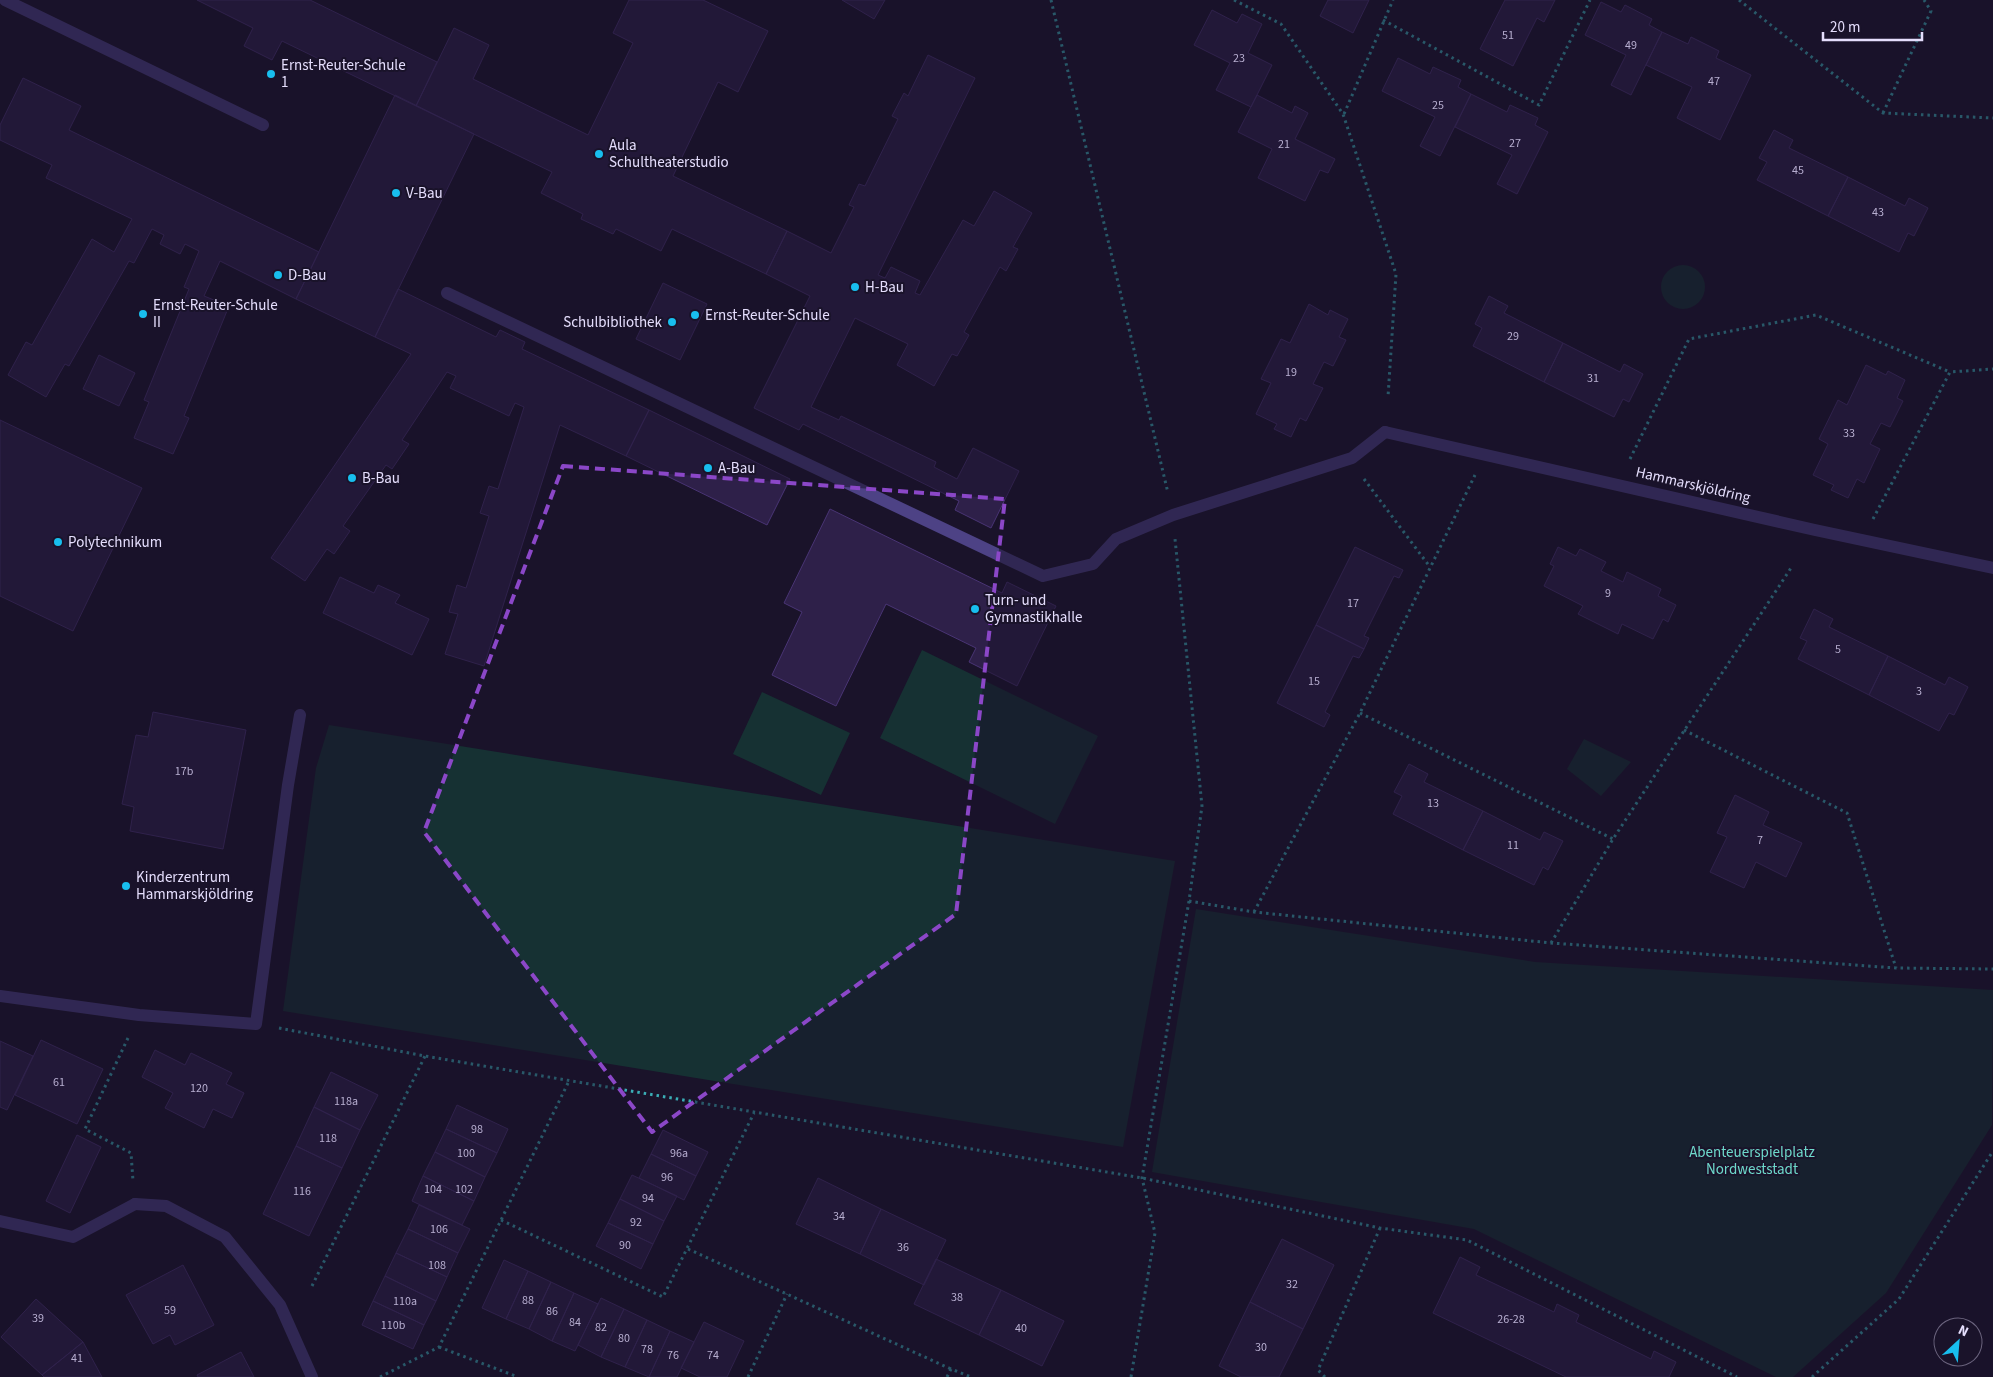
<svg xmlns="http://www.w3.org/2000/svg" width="1993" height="1377" viewBox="0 0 1993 1377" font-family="'Source Sans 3',sans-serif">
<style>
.green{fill:#163133}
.building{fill:#2e2049;stroke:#493474}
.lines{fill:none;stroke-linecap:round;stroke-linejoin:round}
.path{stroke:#3aadb5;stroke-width:3;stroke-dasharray:2.5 4;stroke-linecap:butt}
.lane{stroke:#4d4285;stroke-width:12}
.street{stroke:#4d4285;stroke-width:12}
.marked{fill:none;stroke:#8b47c8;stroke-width:4;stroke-dasharray:10 6;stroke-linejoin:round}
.poi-dot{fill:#18beee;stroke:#1a132a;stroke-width:2}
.labels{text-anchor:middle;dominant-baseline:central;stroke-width:4;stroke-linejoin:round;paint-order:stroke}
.number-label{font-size:12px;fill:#b7aed0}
.poi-label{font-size:15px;fill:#e5defd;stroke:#1a132a;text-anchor:start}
.street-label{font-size:15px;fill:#e5defd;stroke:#1a132a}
.park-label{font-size:15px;fill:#6ed9cb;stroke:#1a132a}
</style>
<rect width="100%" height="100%" fill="#1a132a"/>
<path class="green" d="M1661 287a22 22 0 1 1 44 0a22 22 0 1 1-44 0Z
M922,650L1098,736L1055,824L880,738Z
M762,692L850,733L821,795L733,754Z
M329,725L1175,861L1123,1147L283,1011L316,768Z
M1584,739L1631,762L1601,796L1567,769Z
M1196,909L1535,962L1993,990L1992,1125L1886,1293L1793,1377H1776L1474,1229L1152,1172Z"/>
<path class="building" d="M197,0H310L437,62L416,106L282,41L272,60L244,46L253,28Z
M629,0H703L768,31L738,92L718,82L673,176L787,231L766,274L672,229L661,251L616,229L613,234L581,219L583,214L541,193L552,172L416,106L454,28L489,45L473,79L588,135L633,43L613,33Z
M842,0H885L874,19Z
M1328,0H1369L1353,33L1320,16Z
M1505,0H1555L1544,22L1537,18L1513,66L1480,49Z
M1601,2L1621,12L1625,5L1652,19L1649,25L1662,32L1631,95L1611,85L1626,55L1585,35Z
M1212,10L1237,23L1242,14L1262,24L1248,53L1272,65L1251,107L1216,90L1230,63L1194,45Z
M1662,32L1688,44L1691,37L1719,51L1716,58L1751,75L1720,140L1677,118L1692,87L1646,65Z
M928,55L975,78L878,275L885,278L891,267L920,281L915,293L920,295L963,220L974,226L994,191L1032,213L1013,247L1018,249L1006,271L1000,267L964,332L969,335L957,356L952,354L934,386L897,365L908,344L855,318L811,407L839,420L841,416L936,462L934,467L957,479L973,448L1019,471L991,528L955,510L959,501L803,424L799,430L754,408L810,296L766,274L787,231L831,253L854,207L849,205L859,184L865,186L898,119L892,116L904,93L908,96Z
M1398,58L1430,74L1433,67L1461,80L1458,87L1471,94L1440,156L1420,146L1435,117L1382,91Z
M23,78L81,106L69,130L319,252L296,299L220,261L204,296L229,306L184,416L189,418L173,454L134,438L149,402L144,400L189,289L184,287L199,251L185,244L180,254L160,244L164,235L152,229L134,263L129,261L69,366L65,364L46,397L8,375L26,342L32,345L92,239L114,252L132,219L46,178L52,165L0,140V125Z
M1471,94L1507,112L1510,105L1538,118L1535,125L1548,132L1517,194L1497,184L1512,155L1455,127Z
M395,95L474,134L375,337L296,299Z
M1257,95L1292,113L1295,106L1308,113L1295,139L1335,159L1328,173L1320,170L1305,201L1258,178L1272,149L1238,132Z
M1774,130L1793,140L1789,148L1848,177L1828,216L1757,180L1767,162L1759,158Z
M1848,177L1905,206L1909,198L1928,208L1914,236L1908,233L1899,252L1828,216Z
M663,283L707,304L680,360L636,339Z
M398,289L496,337L500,330L525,342L522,349L649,410L626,456L560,425L484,666L445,654L458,614L449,612L457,585L466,588L489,516L480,513L489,486L498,489L524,407L515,403L509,416L450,388L456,376L447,372L402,440L409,444L392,469L386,465L343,526L350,531L334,554L327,549L305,581L271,558L411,354L375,337Z
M1489,296L1508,306L1504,313L1563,343L1544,382L1473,346L1482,328L1475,324Z
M1309,304L1328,315L1330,310L1348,319L1339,337L1346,340L1333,366L1324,362L1313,384L1323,388L1306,421L1300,418L1291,437L1274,429L1277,424L1256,414L1271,383L1261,379L1281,339L1290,343Z
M1563,343L1620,372L1624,364L1643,374L1629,402L1623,399L1614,417L1544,382Z
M99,355L135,373L119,406L83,389Z
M1866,365L1886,375L1888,371L1905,380L1897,398L1903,401L1890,427L1881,423L1870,444L1880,449L1864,483L1857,479L1848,498L1831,490L1834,485L1813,475L1828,444L1819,439L1838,400L1847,405Z
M649,410L790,479L767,525L626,456Z
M0,420L142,488L73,631L0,596Z
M830,509L1002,593L1007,582L1056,606L1017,686L969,662L976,648L886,604L836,706L772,675L802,612L784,603Z
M1355,547L1403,570L1399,578L1394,576L1364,636L1369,638L1364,649L1316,625Z
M1558,547L1576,556L1580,549L1606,562L1601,571L1623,582L1627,572L1661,589L1658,596L1676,605L1668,622L1663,619L1653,639L1622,624L1618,634L1578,614L1583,606L1544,586L1554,566L1550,564Z
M340,577L374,593L378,585L400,595L395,603L429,619L412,655L323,613Z
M1814,609L1833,619L1829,627L1888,656L1869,695L1798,659L1807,641L1800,638Z
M1316,625L1364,649L1359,658L1353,656L1325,712L1330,715L1324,727L1277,703Z
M1888,656L1945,685L1949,677L1968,687L1954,715L1949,713L1939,731L1869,695Z
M153,712L246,730L223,849L130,831L134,807L122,804L136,735L148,737Z
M1409,764L1428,774L1424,782L1483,811L1463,850L1393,814L1402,796L1394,792Z
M1735,795L1769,812L1763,825L1802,843L1786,877L1756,862L1744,888L1710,872L1727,837L1717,833Z
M1483,811L1540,840L1544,832L1563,841L1548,870L1543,867L1534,885L1463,850Z
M41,1040L103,1069L77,1124L15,1095Z
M0,1041L33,1056L7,1110L0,1107Z
M155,1050L185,1065L191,1053L232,1073L226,1084L244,1093L232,1118L213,1109L204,1128L165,1108L173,1093L142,1077Z
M331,1072L378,1095L360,1130L314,1107Z
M457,1105L508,1129L497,1153L446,1129Z
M314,1107L360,1130L342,1168L296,1146Z
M446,1129L497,1153L485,1177L435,1152Z
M663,1130L708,1152L696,1176L651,1154Z
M77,1135L101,1147L70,1213L46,1201Z
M296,1146L342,1168L309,1236L263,1214Z
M435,1152L485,1177L474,1201L423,1176Z
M651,1154L696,1176L684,1200L639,1178Z
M632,1175L677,1196L664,1221L620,1199Z
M423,1176L474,1201L462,1225L412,1201Z
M818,1178L881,1209L860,1254L796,1224Z
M620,1199L664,1221L653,1244L608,1223Z
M419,1205L470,1229L458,1253L408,1229Z
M881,1209L946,1240L924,1285L860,1254Z
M608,1223L653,1244L641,1269L596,1246Z
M408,1229L458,1253L447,1277L396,1253Z
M1282,1239L1334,1265L1303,1329L1250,1302Z
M396,1253L447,1277L436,1301L385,1276Z
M1460,1257L1480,1267L1476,1275L1554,1312L1557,1304L1579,1315L1576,1322L1651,1359L1654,1351L1676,1362L1669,1377H1566L1433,1313Z
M936,1259L1001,1290L979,1335L914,1304Z
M504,1260L528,1271L506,1319L482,1308Z
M183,1265L214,1325L175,1345L170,1335L153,1344L126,1295Z
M528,1271L551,1282L529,1329L506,1319Z
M385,1276L436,1301L424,1325L373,1301Z
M551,1282L574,1293L552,1341L529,1329Z
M1001,1290L1064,1321L1042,1366L979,1335Z
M574,1293L598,1304L575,1351L552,1341Z
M601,1298L624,1309L601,1357L578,1345Z
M36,1299L83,1342L42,1375L1,1337Z
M373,1301L424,1325L413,1349L362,1325Z
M1250,1302L1303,1329L1279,1377H1241L1219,1366Z
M624,1309L647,1320L625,1367L601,1357Z
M647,1320L670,1331L649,1377L625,1367Z
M704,1322L744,1341L727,1377H700L681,1368Z
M670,1331L694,1342L677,1377H649Z
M83,1342L102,1377H44L42,1375Z
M241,1352L254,1377H198L197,1375Z"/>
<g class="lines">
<path class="path" d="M1051,0L1168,493
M1234,0L1281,24L1343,114L1396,274L1388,397
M1739,0L1883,113L1993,118
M1383,20L1539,105L1590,0
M1883,113L1931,11L1924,0
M1344,114L1393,0
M1630,459L1689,339L1816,315L1950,372
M1364,479L1430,567
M1873,519L1950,372L1993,369
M1360,713L1613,839
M1684,730L1847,813L1896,968
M1189,901L1254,912L1551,943L1896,968L1993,969
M1254,912L1360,713L1475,475
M1551,943L1613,839L1791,568
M279,1028L425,1056L1142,1178L1380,1228L1467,1240L1737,1377
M128,1038L85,1129L131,1153L133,1181
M501,1220L663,1297L754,1113
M688,1249L951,1369
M312,1286L425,1056
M439,1347L518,1377
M380,1377L439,1347L569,1081
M748,1377L787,1294
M947,1377L951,1369L971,1377
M1131,1377L1155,1233L1142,1178L1189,901L1202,806L1175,539
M1325,1377L1318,1370L1380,1228
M1812,1377L1899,1299L1993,1151"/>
<path class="lane" d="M5,0L263,125
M447,293L1043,576L1093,564L1116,539L1173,515L1352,458L1385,432
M0,996L139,1015L256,1024L288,785L300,715
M0,1221L73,1237L135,1204"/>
<path class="street" d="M1385,432L1815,530L1993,568
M135,1204L166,1206L225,1237L280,1305L312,1377"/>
</g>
<path d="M0 0H1993V1377H0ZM563,466L1005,499L956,914L652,1132L424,832Z" fill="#1a132a" fill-opacity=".55" fill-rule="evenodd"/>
<path class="marked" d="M563,466L1005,499L956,914L652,1132L424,832Z"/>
<g class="poi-dot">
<circle cx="271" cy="74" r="5"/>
<circle cx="599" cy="154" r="5"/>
<circle cx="396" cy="193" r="5"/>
<circle cx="278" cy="275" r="5"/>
<circle cx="855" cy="287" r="5"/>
<circle cx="143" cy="314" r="5"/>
<circle cx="695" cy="315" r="5"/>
<circle cx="672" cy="322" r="5"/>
<circle cx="708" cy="468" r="5"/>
<circle cx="352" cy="478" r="5"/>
<circle cx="58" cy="542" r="5"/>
<circle cx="975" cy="609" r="5"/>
<circle cx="126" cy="886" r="5"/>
</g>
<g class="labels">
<g class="number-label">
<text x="1508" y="35">51</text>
<text x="1631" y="45">49</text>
<text x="1239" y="58">23</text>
<text x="1714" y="81">47</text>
<text x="1438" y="105">25</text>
<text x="1515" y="143">27</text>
<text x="1284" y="144">21</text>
<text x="1798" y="170">45</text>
<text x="1878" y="212">43</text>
<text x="1513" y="336">29</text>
<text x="1291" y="372">19</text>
<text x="1593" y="378">31</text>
<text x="1849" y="433">33</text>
<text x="1608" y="593">9</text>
<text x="1353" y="603">17</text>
<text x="1838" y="649">5</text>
<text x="1314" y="681">15</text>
<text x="1919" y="691">3</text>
<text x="184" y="771">17b</text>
<text x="1433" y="803">13</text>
<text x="1760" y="840">7</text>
<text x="1513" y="845">11</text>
<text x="59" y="1082">61</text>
<text x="199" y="1088">120</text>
<text x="346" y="1101">118a</text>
<text x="477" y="1129">98</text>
<text x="328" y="1138">118</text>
<text x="466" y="1153">100</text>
<text x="679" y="1153">96a</text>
<text x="667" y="1177">96</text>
<text x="433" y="1189">104</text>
<text x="464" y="1189">102</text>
<text x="302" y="1191">116</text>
<text x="648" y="1198">94</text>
<text x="839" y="1216">34</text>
<text x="636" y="1222">92</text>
<text x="439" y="1229">106</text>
<text x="625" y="1245">90</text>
<text x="903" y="1247">36</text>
<text x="437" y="1265">108</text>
<text x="1292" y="1284">32</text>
<text x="957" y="1297">38</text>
<text x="528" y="1300">88</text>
<text x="405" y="1301">110a</text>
<text x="170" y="1310">59</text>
<text x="552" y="1311">86</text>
<text x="38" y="1318">39</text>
<text x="1511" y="1319">26-28</text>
<text x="575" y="1322">84</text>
<text x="393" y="1325">110b</text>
<text x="601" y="1327">82</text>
<text x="1021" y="1328">40</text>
<text x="624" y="1338">80</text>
<text x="1261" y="1347">30</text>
<text x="647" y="1349">78</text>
<text x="673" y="1355">76</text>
<text x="713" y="1355">74</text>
<text x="77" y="1358">41</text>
</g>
<g class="poi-label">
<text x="281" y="65">Ernst-Reuter-Schule<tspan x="281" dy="17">1</tspan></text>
<text x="609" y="145">Aula<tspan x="609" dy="17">Schultheaterstudio</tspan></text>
<text x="406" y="193">V-Bau</text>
<text x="288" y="275">D-Bau</text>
<text x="865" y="287">H-Bau</text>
<text x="153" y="305">Ernst-Reuter-Schule<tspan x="153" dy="17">II</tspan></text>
<text x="705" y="315">Ernst-Reuter-Schule</text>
<text x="662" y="322" text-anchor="end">Schulbibliothek</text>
<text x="718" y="468">A-Bau</text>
<text x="362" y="478">B-Bau</text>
<text x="68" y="542">Polytechnikum</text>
<text x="985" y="600">Turn- und<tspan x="985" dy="17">Gymnastikhalle</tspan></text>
<text x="136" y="877">Kinderzentrum<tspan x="136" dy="17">Hammarskjöldring</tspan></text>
</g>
<g class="street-label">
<text transform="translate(1693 485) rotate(13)">Hammarskjöldring</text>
</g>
<g class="park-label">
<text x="1752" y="1152">Abenteuerspielplatz<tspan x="1752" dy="17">Nordweststadt</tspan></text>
</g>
</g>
<g transform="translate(1958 1342) rotate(26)"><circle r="24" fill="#1a132a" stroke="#6b647e"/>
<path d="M0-4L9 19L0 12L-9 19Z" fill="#18beee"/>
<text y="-8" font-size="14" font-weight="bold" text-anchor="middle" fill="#e5defd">N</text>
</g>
<path d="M1823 32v8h99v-8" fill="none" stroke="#e5defd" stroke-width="2.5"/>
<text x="1830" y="32" font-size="15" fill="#e5defd" stroke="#1a132a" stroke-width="4" paint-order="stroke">20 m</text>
</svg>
